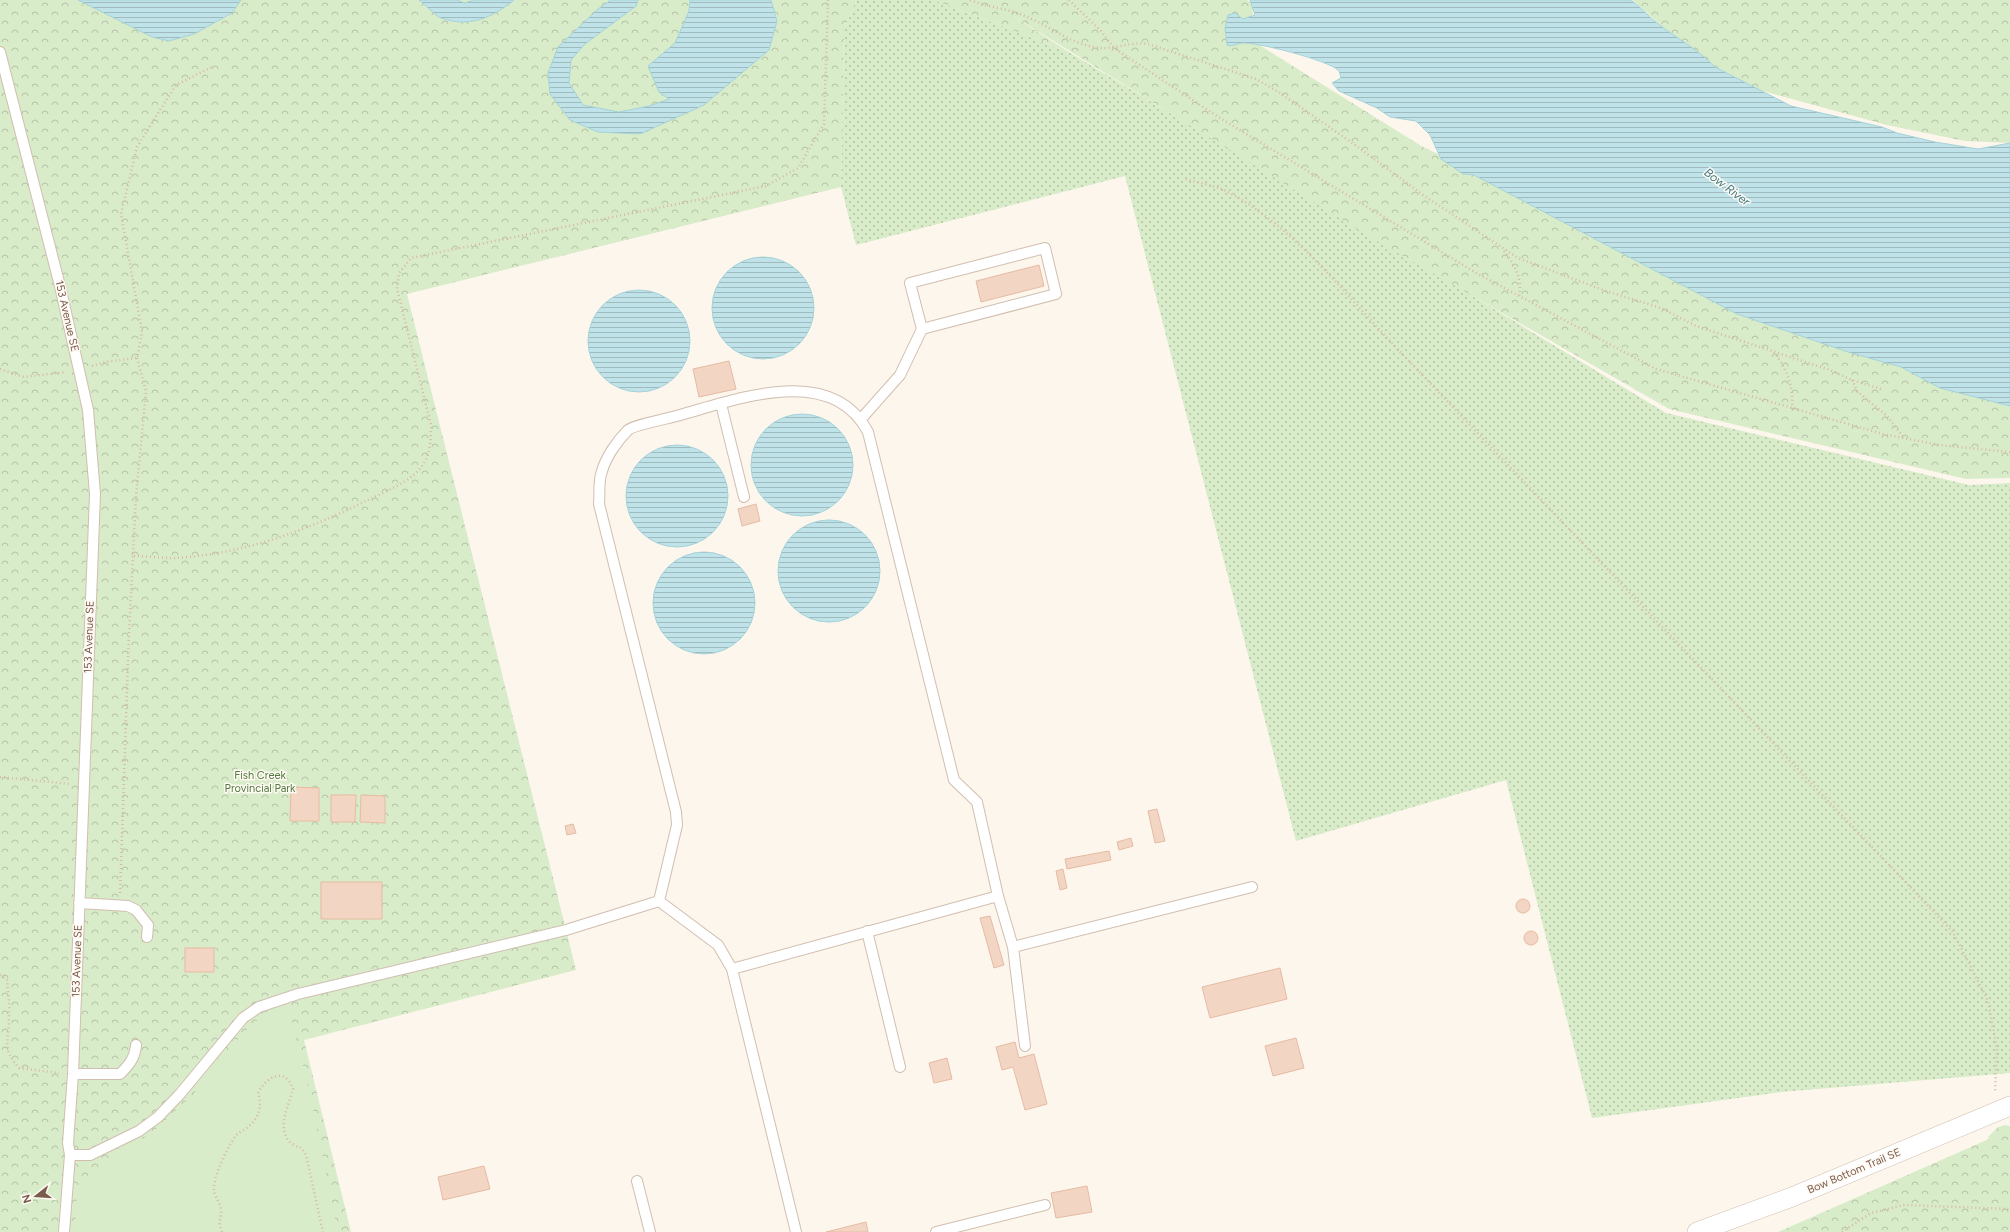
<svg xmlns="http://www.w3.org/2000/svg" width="2010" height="1232" viewBox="0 0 2010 1232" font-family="Figtree,sans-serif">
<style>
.grass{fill:url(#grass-dots)}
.forest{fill:url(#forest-crowns)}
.pitch{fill:#d8ecc9}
.water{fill:url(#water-rules);stroke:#a5d3da}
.building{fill:#f3d5c3;stroke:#e6bba3}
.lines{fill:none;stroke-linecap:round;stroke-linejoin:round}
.lane-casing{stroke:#d1beb0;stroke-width:12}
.street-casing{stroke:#d1beb0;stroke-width:20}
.path{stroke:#d9b8a5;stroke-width:2.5;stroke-dasharray:1 3;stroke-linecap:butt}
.lane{stroke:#fff;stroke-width:10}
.street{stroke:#fff;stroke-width:19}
.labels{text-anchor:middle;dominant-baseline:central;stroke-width:3;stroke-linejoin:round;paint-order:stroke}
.street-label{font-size:11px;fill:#7a5c4d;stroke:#fffaf3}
.park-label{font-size:11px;fill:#537a41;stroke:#fffaf3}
.water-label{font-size:12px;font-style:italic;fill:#437c86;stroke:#fffaf3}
</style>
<defs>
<pattern id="grass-dots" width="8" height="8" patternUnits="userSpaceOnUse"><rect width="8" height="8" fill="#d8ecc9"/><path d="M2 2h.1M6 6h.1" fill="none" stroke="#b4c2a5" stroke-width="1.8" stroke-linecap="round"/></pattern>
<pattern id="forest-crowns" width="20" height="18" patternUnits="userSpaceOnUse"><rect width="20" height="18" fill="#d8ecc9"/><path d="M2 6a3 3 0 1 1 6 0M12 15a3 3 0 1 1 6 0" fill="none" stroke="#b4c2a5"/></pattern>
<pattern id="water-rules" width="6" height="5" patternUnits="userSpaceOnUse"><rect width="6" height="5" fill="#bfe3e8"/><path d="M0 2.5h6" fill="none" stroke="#a0bbbe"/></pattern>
</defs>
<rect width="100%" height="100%" fill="#fdf6ec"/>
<path class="grass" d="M856,0H934L1069,52L1666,413L1969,485L2010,483V1073L1781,1092L1592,1118L1506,780L1296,841L1125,176L856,245L841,187L844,30Z"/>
<path class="forest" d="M0,0H856L844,30L841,187L407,294L576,970L304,1040L351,1232H0Z
M934,0H1247L1254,4L1248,38L1423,147L1563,212L2010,368V478L1966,479L1669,409L1370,237L1013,16L1069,52Z
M1633,0H2010V143L1965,141L1887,125L1741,85L1672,36Z
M2005,1125L2010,1126V1232H1778L1989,1139L1988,1137L1998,1127Z"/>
<path class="pitch" d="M272,1008L289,1009L311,1099L338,1232H75L77,1188L93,1170L127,1150L157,1128L193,1095L220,1059L248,1028Z"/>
<path class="water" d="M78,0H241L232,13L194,34L169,41L152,37Z
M419,0H457L465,3L474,0H514C492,18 469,28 441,18C434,15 426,5 419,0Z
M611,0H638L636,6L585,44L571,60L569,83L583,105L619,112L649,106L669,99L659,92L648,66L675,43L689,11L690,0H771L777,21L769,50L704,105L640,134L598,132L570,120L550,94L548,73L558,47L598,9Z
M1250,0H1631C1641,7 1648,16 1657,23C1676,38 1699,50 1715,67L1791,106L1882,127L1897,133L1935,142L1978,149L2010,143V406L1940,388L1901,367L1848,352L1737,314L1474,175L1463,174L1441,159L1430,135L1416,121L1390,117L1377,108L1339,91L1332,83L1341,78C1340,75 1340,72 1338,70C1327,60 1257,42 1242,43C1238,44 1234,45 1230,46L1227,45L1225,28L1228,15L1235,13L1243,19L1255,15Z
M712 308a51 51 0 1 1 102 0a51 51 0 1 1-102 0Z
M588 341a51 51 0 1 1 102 0a51 51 0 1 1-102 0Z
M751 465a51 51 0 1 1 102 0a51 51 0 1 1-102 0Z
M626 496a51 51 0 1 1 102 0a51 51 0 1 1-102 0Z
M778 571a51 51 0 1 1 102 0a51 51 0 1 1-102 0Z
M653 603a51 51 0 1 1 102 0a51 51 0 1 1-102 0Z"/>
<path class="building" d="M1039,265L1044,286L981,302L976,281Z
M729,361L736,389L699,397L693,369Z
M756,504L760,521L742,526L738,509Z
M291,787L319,788V821H290Z
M331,795H356L355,822H331Z
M361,795L385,796V823L360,822Z
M1157,809L1165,841L1155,843L1148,811Z
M573,824L576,833L567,835L565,826Z
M1131,838L1133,846L1119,850L1117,842Z
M1109,851L1111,860L1067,869L1065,859Z
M1063,869L1067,888L1060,890L1056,871Z
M321,882H382V919H321Z
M1516 906a7 7 0 1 1 14 0a7 7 0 1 1-14 0Z
M990,916L1004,965L994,968L980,918Z
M1524 938a7 7 0 1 1 14 0a7 7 0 1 1-14 0Z
M185,948H214V972H185Z
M1280,968L1287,999L1210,1018L1202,987Z
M1296,1038L1304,1068L1273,1076L1265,1046Z
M1015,1042L1019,1058L1034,1054L1047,1104L1025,1110L1013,1067L1002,1070L996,1047Z
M947,1058L952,1079L934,1083L929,1063Z
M484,1166L490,1189L443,1200L438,1177Z
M1087,1186L1092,1212L1056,1218L1051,1193Z
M866,1222L868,1232H826Z"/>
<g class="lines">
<defs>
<path id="lane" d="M0,52L60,286L88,410L95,494L73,1074L68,1143L70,1155L64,1232
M721,404L744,497
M861,419L900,375L922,329L910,283L1045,248L1056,294L922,329
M998,896L732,969L718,945L659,901L677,825L676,812L599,504C600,494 598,481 602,471C606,457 617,441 628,430C633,425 671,418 680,415C738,399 832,363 868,432L954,780L977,802L998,896L1013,947L1025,1046
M79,903L128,906L136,910L148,925L147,937
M867,931L900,1067
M1013,947L1252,887
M732,969L796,1232
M73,1074H120C129,1065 135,1058 136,1045
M70,1155H90L139,1131L158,1117L180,1094L243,1018L259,1007L298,994L566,930L659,901
M637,1181L650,1232
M936,1232L1045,1205"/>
<path id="street" d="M1697,1232L1792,1197L2010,1106"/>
</defs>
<use href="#lane" class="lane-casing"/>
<use href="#street" class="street-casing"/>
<path class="path" d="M970,0C987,7 1004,8 1020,14C1045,23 1068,42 1093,47C1113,51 1129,41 1148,44L1256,79L1277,91L1351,142L1423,195L1518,258L1603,290L1661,308L1696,326L1830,370L1852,380L1881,389
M1069,0L1101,31L1114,48L1220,118L1478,274L1656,369L1883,434L1939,445L2010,452
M1186,179C1198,183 1213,185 1224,190C1291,224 1339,287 1389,340L1953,932L1988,1001L1997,1050L1995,1093
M1504,251C1514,264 1523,279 1519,296
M1774,352C1787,370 1794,386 1792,409
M92,366L105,362L137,358
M0,369L24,377L66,372
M1852,380L1857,391L1887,416L1904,438
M134,556C147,556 160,558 173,558C243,555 310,529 372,498C389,490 414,480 424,463C431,451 431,438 431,425L397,289L399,273L411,258L766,186L798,168L824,124L828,0
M0,777L71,784
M120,893L129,633L136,496L146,391L137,358L142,332L121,214L137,147L155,118L176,85L214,66
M0,975L7,980C8,992 10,1005 9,1018C9,1041 1,1048 19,1068L59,1073
M222,1232C217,1220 222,1219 221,1209C220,1203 215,1197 214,1191C212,1179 227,1148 235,1137C238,1132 245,1130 249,1126C260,1117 262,1105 258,1093C266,1077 285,1066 293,1089C289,1105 276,1128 290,1142C298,1149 300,1144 306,1155L323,1232
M1842,1232L1871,1213L1904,1205L2010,1209"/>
<use href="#lane" class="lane"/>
<use href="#street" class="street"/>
</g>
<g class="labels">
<g class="street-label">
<text transform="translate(67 316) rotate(77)">153 Avenue SE</text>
<text transform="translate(89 637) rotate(-88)">153 Avenue SE</text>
<text transform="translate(77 961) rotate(-88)">153 Avenue SE</text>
<text transform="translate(1854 1171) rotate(-23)">Bow Bottom Trail SE</text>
</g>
<g class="park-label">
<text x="260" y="775">Fish Creek<tspan x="260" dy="13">Provincial Park</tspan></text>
</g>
<g class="water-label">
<text transform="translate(1727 187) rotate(37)">Bow River</text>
</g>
</g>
<g transform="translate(36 1196) rotate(253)" stroke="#fffaf3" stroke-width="3" paint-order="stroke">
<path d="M0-3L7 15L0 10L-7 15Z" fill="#7a5c4d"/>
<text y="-6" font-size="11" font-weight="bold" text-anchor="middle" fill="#7a5c4d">N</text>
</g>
</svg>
